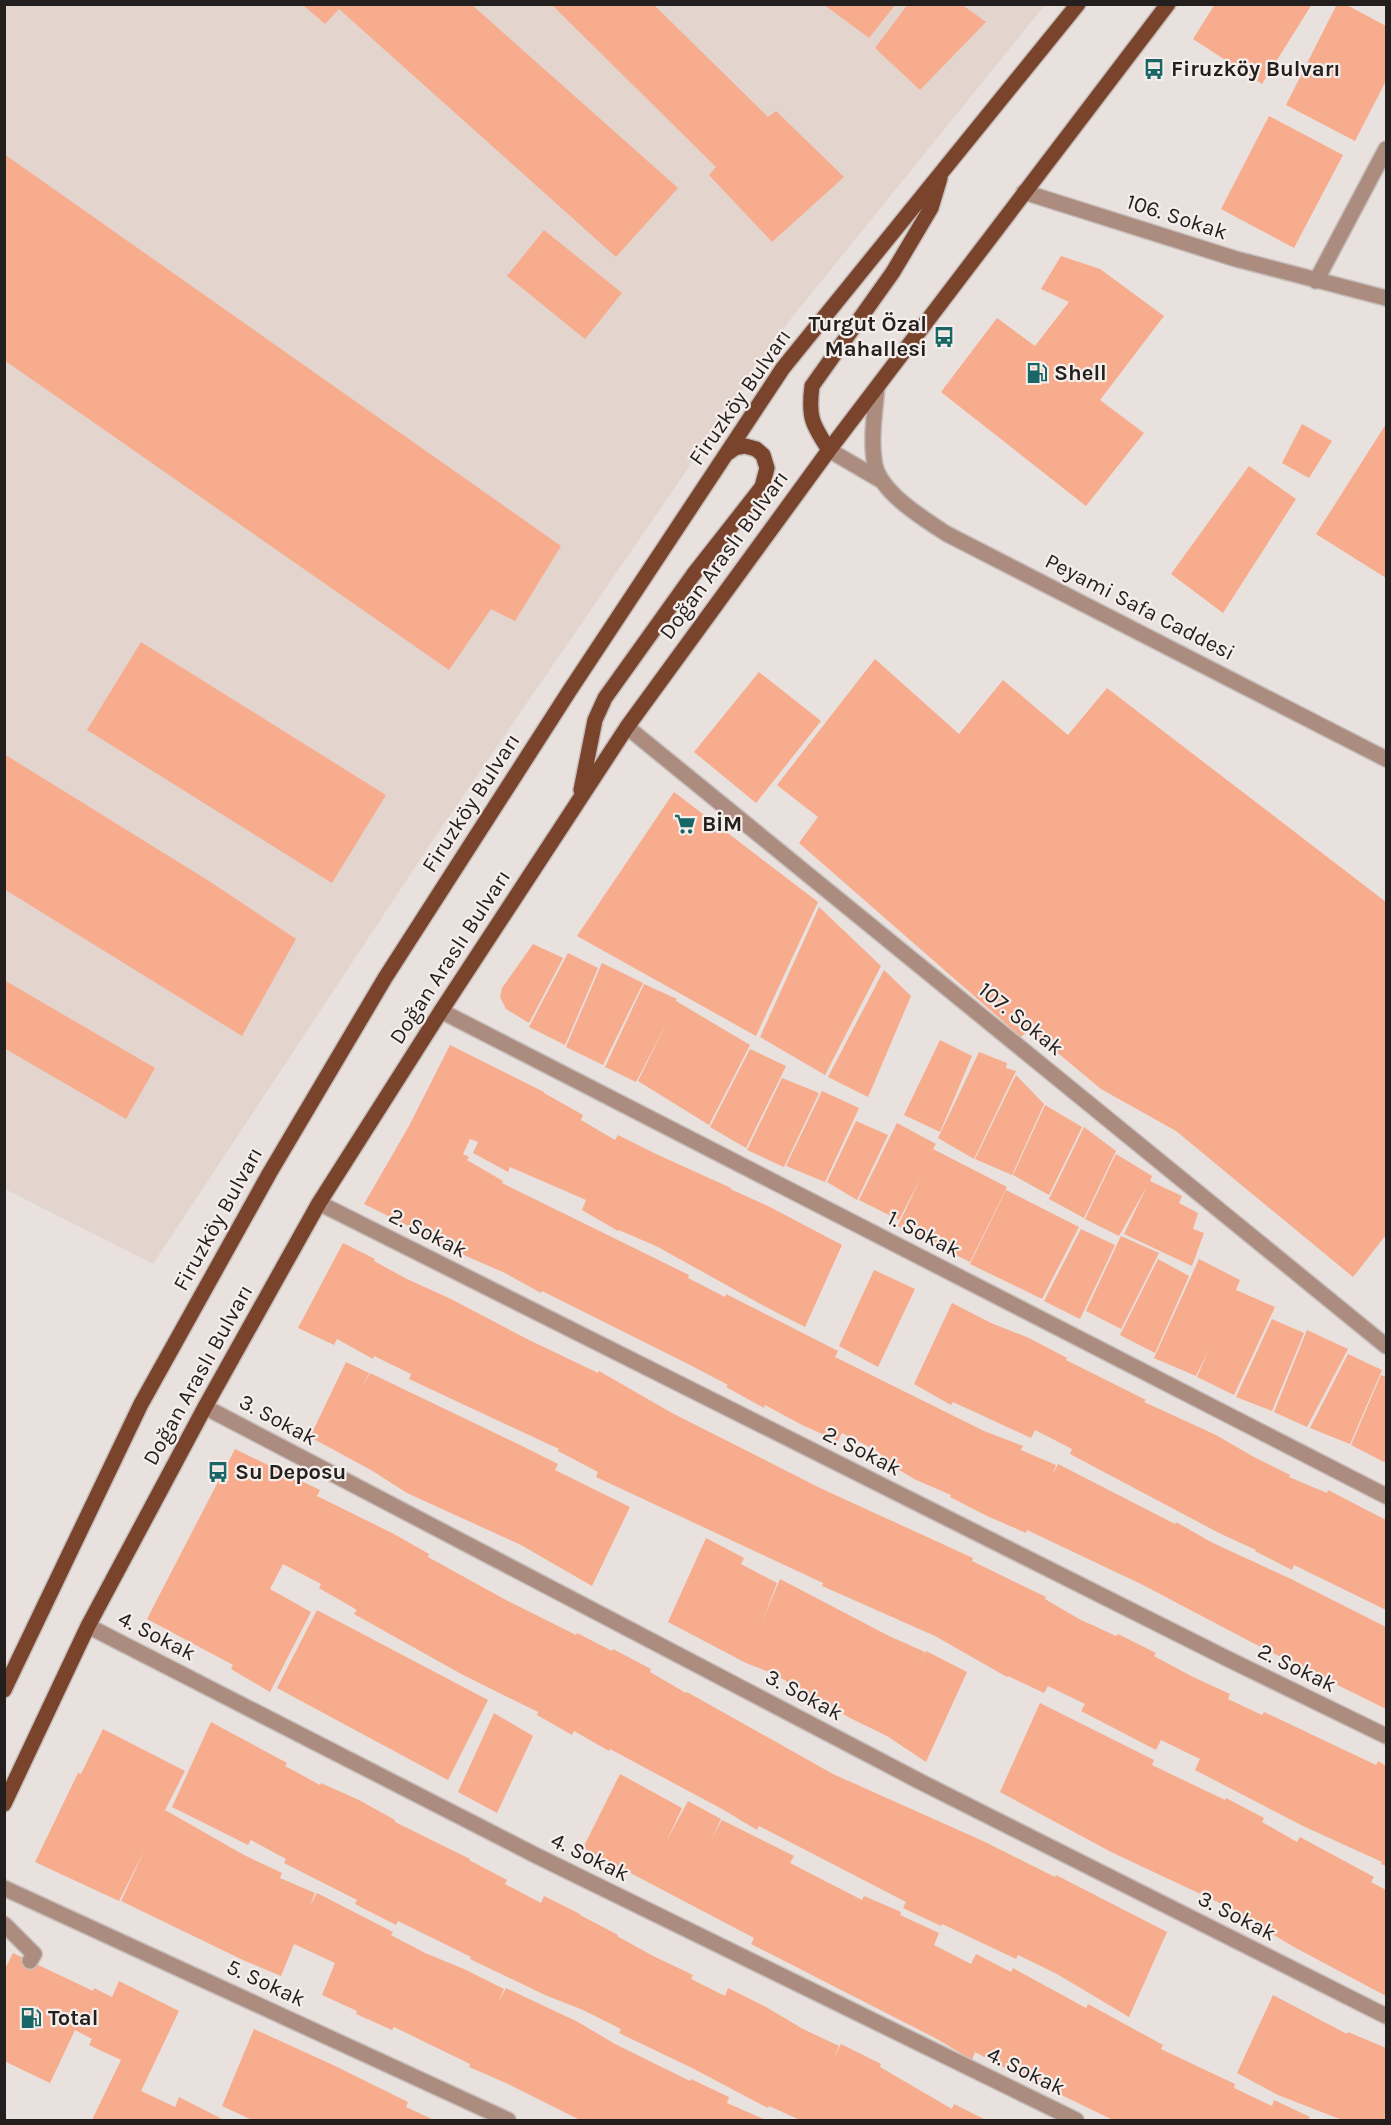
<svg xmlns="http://www.w3.org/2000/svg" width="1391" height="2125" viewBox="0 0 1391 2125" font-family="Karla,sans-serif">
<style>
.built{fill:#e4d4ce}
.building{fill:#f6ac8d}
.lines{fill:none;stroke-linecap:round;stroke-linejoin:round}
.lane-casing{stroke:#c5bebb;stroke-width:18}
.street-casing{stroke:#c5bebb;stroke-width:18}
.primary-casing{stroke:#c5bebb;stroke-width:18}
.lane{stroke:#ac8c7e;stroke-width:15}
.street{stroke:#ac8c7e;stroke-width:15}
.primary{stroke:#79432c;stroke-width:15}
.labels{text-anchor:middle;dominant-baseline:central;stroke-width:4.5;stroke-linejoin:round;paint-order:stroke}
.poi-label{font-size:22px;font-weight:bold;fill:#221f1e;stroke:#f6eeeb;text-anchor:start}
.street-label{font-size:22px;fill:#221f1e;stroke:#f6eeeb}
</style>
<rect width="100%" height="100%" fill="#e9e1de"/>
<path class="built" d="M4,5H1045L790,320L439,831L153,1264L5,1189Z"/>
<path class="building" d="M551,4H653L768,117L776,111L844,177L772,242L709,175L716,167Z
M823,4H896L869,38Z
M908,4H961L986,22L920,90L875,48Z
M1215,4H1312L1262,84L1193,39Z
M1337,4H1345L1386,26V81L1355,141L1286,105Z
M303,5H472L678,188L616,257L339,9L325,24Z
M1269,116L1343,155L1294,248L1221,209Z
M4,154L561,546L515,621L491,609L449,670L4,360Z
M544,230L622,293L585,339L507,276Z
M1061,256L1100,269L1164,316L1100,400L1144,433L1086,506L941,392L997,318L1035,346L1069,302L1041,289Z
M1302,424L1332,441L1309,478L1282,463Z
M1386,424V578L1316,534Z
M1249,466L1296,499L1223,613L1171,574Z
M141,642L386,795L332,883L87,730Z
M875,659L959,734L1003,680L1068,735L1107,688L1386,902V1235L1353,1277L1176,1131L1101,1089L1029,1029L1021,1037L799,843L818,817L777,785Z
M759,672L821,721L756,803L694,752Z
M4,754L209,881L296,939L242,1036L4,889Z
M674,792L818,902L756,1036L577,936Z
M819,907L881,966L825,1075L760,1037Z
M533,944L563,958L529,1023L506,1009L500,997L502,988Z
M568,953L598,968L565,1045L529,1027Z
M602,963L643,983L603,1065L566,1047Z
M884,970L911,996L868,1097L828,1077Z
M4,980L155,1068L126,1119L4,1048Z
M644,984L677,999L676,1001L750,1045L709,1125L638,1081L668,1020L636,1082L605,1067Z
M940,1040L972,1056L940,1132L904,1115Z
M450,1045L544,1092V1093L583,1115L581,1120L615,1140L618,1135L656,1154L731,1188L730,1189L768,1206L842,1245L805,1327L764,1306L658,1247L619,1230L618,1231L582,1210L586,1200L510,1167L508,1172L473,1153L478,1142L470,1139L463,1154L469,1157L467,1160L503,1181L502,1183L689,1275L688,1278L725,1297L726,1294L838,1351L835,1357L984,1431L1023,1446L1021,1450L1056,1465L1053,1474L1058,1464L1175,1524L1176,1522L1211,1542L1289,1578L1386,1627V1709L1253,1643L1143,1585L1027,1530L1026,1533L987,1516L950,1497L951,1495L914,1479L877,1456L879,1452L842,1433L838,1441L802,1425L765,1405L764,1408L726,1387L728,1385L690,1365L542,1291L541,1293L505,1273L468,1257L433,1238L364,1204L409,1126Z
M750,1049L786,1066L746,1148L710,1127Z
M979,1052L1007,1063L1006,1068L1016,1071L974,1159L938,1138Z
M1016,1075L1044,1104L1012,1175L975,1159Z
M782,1078L819,1093L784,1167L747,1150Z
M822,1091L859,1108L825,1182L786,1166Z
M1045,1105L1082,1127L1049,1195L1013,1175Z
M856,1121L888,1135L857,1200L827,1182Z
M897,1123L936,1144L933,1149L1007,1187L970,1262L898,1226L921,1177L899,1220L859,1200Z
M1084,1127L1116,1151L1084,1218L1049,1199Z
M1116,1154L1152,1176L1150,1181L1182,1196L1179,1203L1198,1213L1193,1229L1204,1233L1192,1266L1124,1234L1147,1186L1119,1236L1085,1219Z
M1006,1190L1079,1227L1042,1299L970,1264Z
M1081,1229L1115,1245L1080,1319L1044,1301Z
M1121,1236L1159,1253L1121,1329L1086,1311Z
M343,1243L375,1259L374,1261L407,1279L451,1299L525,1338L598,1373L599,1371L672,1413L820,1488L973,1558L972,1561L1046,1597L1045,1599L1079,1619L1116,1636L1118,1634L1156,1653L1154,1656L1191,1676L1230,1694L1228,1699L1262,1715L1264,1712L1376,1765L1378,1761L1386,1766V1866L1381,1864L1382,1862L1303,1826L1195,1770L1200,1759L1161,1740L1156,1750L1081,1711L1085,1704L1048,1686L1044,1693L1008,1676L1007,1677L935,1636L822,1586L823,1583L596,1477L598,1472L558,1451L559,1449L409,1379L411,1374L374,1356L373,1359L337,1339L334,1345L298,1328Z
M1158,1259L1189,1276L1155,1353L1120,1335Z
M1199,1259L1240,1280L1236,1290L1275,1307L1234,1395L1197,1377L1210,1347L1196,1376L1154,1358Z
M874,1270L915,1289L878,1367L839,1346Z
M952,1303L991,1323L1029,1338L1067,1358L1066,1360L1146,1400L1144,1402L1216,1435L1254,1457L1290,1475L1289,1477L1327,1493L1328,1490L1386,1520V1610L1294,1565L1292,1570L1255,1551L1256,1550L1219,1533L1070,1454L1072,1449L1035,1430L1031,1438L953,1402L951,1405L914,1384Z
M1272,1319L1304,1333L1272,1411L1236,1397Z
M1307,1330L1348,1349L1307,1427L1274,1412Z
M1348,1354L1382,1370L1350,1444L1310,1428Z
M346,1362L369,1373L362,1387L370,1373L518,1444L558,1464L555,1470L630,1507L592,1586L521,1545L407,1493L371,1470L310,1437Z
M1381,1375L1386,1377V1463L1351,1445Z
M235,1449L320,1490L317,1496L394,1534L429,1554L428,1557L506,1600L576,1635L577,1633L612,1651L613,1649L651,1669L650,1672L686,1693L687,1692L833,1774L983,1841L1055,1877L1056,1875L1167,1932L1129,2017L1057,1974L1018,1955L1016,1959L942,1924L941,1926L903,1908L906,1902L759,1826L757,1830L722,1809L610,1749L609,1751L574,1731L572,1735L537,1715L538,1712L463,1675L354,1614L357,1610L319,1588L321,1584L283,1564L270,1589L311,1612L270,1692L231,1669L233,1665L147,1619Z
M706,1538L744,1558L741,1564L777,1583L762,1622L780,1579L889,1636L925,1652L919,1664L926,1651L967,1672L926,1762L887,1736L850,1718L774,1674L746,1663L668,1622Z
M317,1610L488,1700L448,1780L277,1688Z
M1040,1703L1154,1760L1152,1765L1225,1800L1226,1798L1264,1818L1262,1822L1297,1842L1300,1837L1374,1877L1371,1882L1386,1890V1996L1294,1947L1222,1904L1111,1852L1000,1792Z
M494,1713L533,1736L497,1813L458,1792Z
M211,1722L287,1763L285,1766L320,1785L321,1783L359,1800L395,1820V1822L470,1859L469,1860L507,1880L505,1884L541,1903L544,1896L580,1914V1915L618,1935L617,1936L653,1956L693,1975L691,1979L725,1996L728,1988L766,2007L803,2029L839,2046L833,2060L841,2044L881,2064L880,2067L952,2109L954,2104L986,2120H800L769,2106L768,2108L692,2068L619,2033L621,2029L583,2010L545,1995L470,1959L471,1957L398,1921L396,1925L355,1904L357,1900L284,1863L286,1859L251,1840L248,1845L172,1807Z
M103,1729L185,1771L165,1810L244,1855L282,1873L280,1878L315,1893L310,1906L317,1893L393,1932L391,1935L425,1953L464,1969L504,1989L498,2003L506,1988L578,2022L615,2044L690,2081L691,2079L729,2097L727,2103L766,2120H580L506,2083L469,2067L470,2064L394,2027L392,2030L356,2014L357,2011L322,1995L335,1963L294,1944L281,1976L243,1960L121,1901L146,1847L119,1901L35,1862L78,1773L81,1774Z
M620,1774L682,1808L666,1842L688,1801L721,1819L712,1838L722,1820L794,1856L790,1863L862,1900L864,1896L901,1912L900,1915L939,1933L934,1945L971,1964L976,1954L1011,1972L1013,1968L1086,2008L1088,2004L1163,2045L1161,2049L1235,2084L1234,2088L1272,2106L1274,2100L1310,2117L1308,2120H1113L1047,2088L1046,2090L975,2052L972,2060L937,2039L751,1944L754,1938L583,1848Z
M13,1953L93,1991L94,1988L112,1997L119,1981L179,2011L141,2091L175,2107L179,2097L224,2120H92L121,2060L89,2045L92,2039L75,2030L50,2083L4,2061V1971Z
M1273,1995L1347,2034L1348,2032L1386,2048V2120H1342L1278,2095L1237,2073Z
M254,2029L331,2064L408,2102L406,2107L434,2120H252L222,2106Z"/>
<g class="lines">
<defs>
<path id="lane" d="M4,1924L34,1954L30,1961"/>
<path id="street" d="M1024,192L1236,259L1386,298
M1316,281L1386,149
M877,387C875,412 870,440 875,465C881,493 924,519 947,534L1386,759
M829,450L882,481
M627,727L1386,1346
M441,1011L1386,1496
M319,1203L1226,1658L1386,1736
M205,1407L919,1781L1386,2016
M88,1626L535,1855L1076,2120
M4,1888L508,2120"/>
<path id="primary" d="M829,450C812,424 808,417 812,386L893,272L931,208L940,178
M581,790L595,720L605,698L693,575L762,487L767,468L763,455L756,449L745,446L735,448L728,453
M4,1690L141,1404L269,1174L385,978L570,690L783,368L1078,4
M4,1804L88,1626L205,1407L319,1203L441,1011L627,727L829,450L1168,4"/>
</defs>
<use href="#lane" class="lane-casing"/>
<use href="#street" class="street-casing"/>
<use href="#primary" class="primary-casing"/>
<use href="#lane" class="lane"/>
<use href="#street" class="street"/>
<use href="#primary" class="primary"/>
</g>
<defs>
<symbol id="bus-bare" viewBox="-9 -9 18 18"><path d="M-5-6H5V4H4V6H2V4H-2V6H-4V4H-5ZM-3.5-4V0h7V-4ZM-3.5 1.2v1.5H-2V1.2ZM2 1.2v1.5H3.5V1.2Z" fill="#186666" stroke="#f6eeeb" stroke-width="2.5" paint-order="stroke"/></symbol>
<symbol id="fuel-bare" viewBox="-9 -9 18 18"><path d="M-5.5-6h7V0h2V4h1.3V-2.5L3-4.5l.8-.8L6-3V5H2.5V1h-1V6h-7ZM-4.2-4.7v3.2H.2V-4.7Z" fill="#186666" stroke="#f6eeeb" stroke-width="2.5" paint-order="stroke"/></symbol>
<symbol id="supermarket-bare" viewBox="-9 -9 18 18"><path d="M-6-5.5h2.5l.6 2H6L4.5 2H-2.5L-4.4-4H-6ZM-1.5 3.2a1.3 1.3 0 1 0 .1 0ZM3 3.2a1.3 1.3 0 1 0 .1 0Z" fill="#186666" stroke="#f6eeeb" stroke-width="2.5" paint-order="stroke"/></symbol>
</defs>
<g fill-rule="evenodd">
<use href="#bus-bare" x="1139" y="54" width="30" height="30"/>
<use href="#bus-bare" x="929" y="322" width="30" height="30"/>
<use href="#fuel-bare" x="1022" y="358" width="30" height="30"/>
<use href="#supermarket-bare" x="670" y="809" width="30" height="30"/>
<use href="#bus-bare" x="203" y="1457" width="30" height="30"/>
<use href="#fuel-bare" x="16" y="2003" width="30" height="30"/>
</g>
<g class="labels">
<g class="poi-label">
<text x="1171" y="69">Firuzköy Bulvarı</text>
<text x="927" y="324" text-anchor="end">Turgut Özal<tspan x="927" dy="25">Mahallesi</tspan></text>
<text x="1054" y="373">Shell</text>
<text x="702" y="824">BİM</text>
<text x="235" y="1472">Su Deposu</text>
<text x="48" y="2018">Total</text>
</g>
<g class="street-label">
<text transform="translate(1177 217) rotate(18)">106. Sokak</text>
<text transform="translate(740 397) rotate(-55)">Firuzköy Bulvarı</text>
<text transform="translate(724 555) rotate(-54)">Doğan Araslı Bulvarı</text>
<text transform="translate(1140 607) rotate(27)">Peyami Safa Caddesi</text>
<text transform="translate(471 803) rotate(-57)">Firuzköy Bulvarı</text>
<text transform="translate(450 957) rotate(-57)">Doğan Araslı Bulvarı</text>
<text transform="translate(1021 1019) rotate(39)">107. Sokak</text>
<text transform="translate(218 1219) rotate(-61)">Firuzköy Bulvarı</text>
<text transform="translate(428 1233) rotate(27)">2. Sokak</text>
<text transform="translate(924 1234) rotate(27)">1. Sokak</text>
<text transform="translate(198 1375) rotate(-61)">Doğan Araslı Bulvarı</text>
<text transform="translate(278 1420) rotate(28)">3. Sokak</text>
<text transform="translate(862 1451) rotate(27)">2. Sokak</text>
<text transform="translate(157 1636) rotate(27)">4. Sokak</text>
<text transform="translate(1297 1668) rotate(26)">2. Sokak</text>
<text transform="translate(804 1695) rotate(28)">3. Sokak</text>
<text transform="translate(590 1857) rotate(26)">4. Sokak</text>
<text transform="translate(1237 1916) rotate(27)">3. Sokak</text>
<text transform="translate(266 1983) rotate(25)">5. Sokak</text>
<text transform="translate(1026 2071) rotate(26)">4. Sokak</text>
</g>
</g>
<rect width="1391" height="2125" fill="none" stroke="#221f1e" stroke-width="12"/>
</svg>
